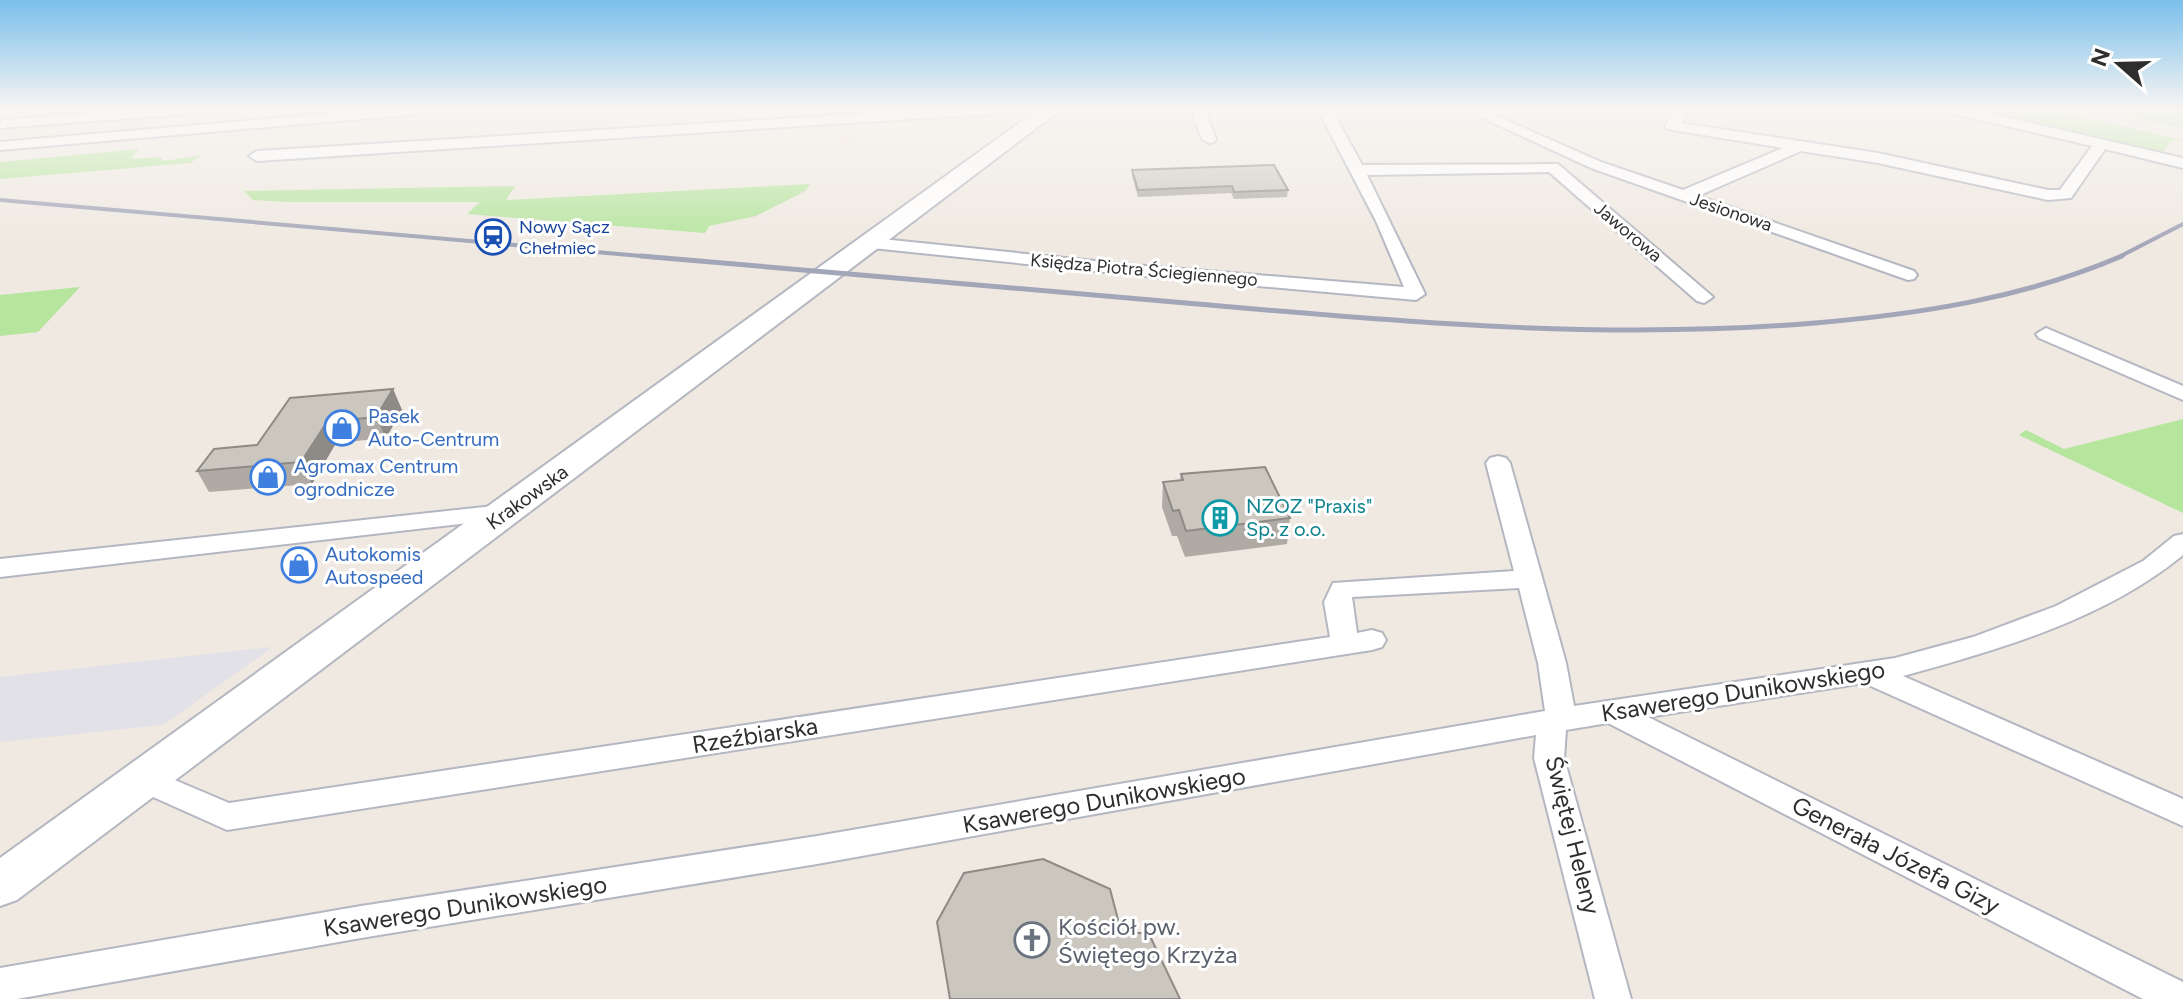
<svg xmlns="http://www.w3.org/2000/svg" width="2183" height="999" viewBox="0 0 2183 999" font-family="Figtree,sans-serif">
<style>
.industrial{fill:#e3e1e8}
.education{fill:#f0e6d1}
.green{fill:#b6e59e}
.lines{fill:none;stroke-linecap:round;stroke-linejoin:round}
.street-casing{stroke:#b4b7c1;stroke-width:4}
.secondary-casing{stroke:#b4b7c1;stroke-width:4}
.street{fill:#fff;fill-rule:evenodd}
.secondary{fill:#fff;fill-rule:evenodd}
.rail-far1{stroke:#a3a6b8;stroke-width:4}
.rail{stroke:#a3a6b8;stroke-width:5}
.wall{fill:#afaba4}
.shaded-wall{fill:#8e8b86}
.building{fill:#cbc7bf;stroke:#8e8b86;stroke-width:2}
.labels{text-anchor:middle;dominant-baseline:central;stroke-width:6;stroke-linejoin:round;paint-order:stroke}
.far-street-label{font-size:18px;fill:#2e2e2e;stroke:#fff}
.far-transit-label{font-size:18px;fill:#164399;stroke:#fff;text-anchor:start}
.shop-label{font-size:20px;fill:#366cbe;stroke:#fff;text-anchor:start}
.street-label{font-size:20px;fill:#2e2e2e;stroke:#fff}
.culture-label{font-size:20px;fill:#0d838f;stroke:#fff;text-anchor:start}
.near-street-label{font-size:24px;fill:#2e2e2e;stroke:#fff}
.near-worship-label{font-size:24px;fill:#5b616d;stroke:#fff;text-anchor:start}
</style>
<rect width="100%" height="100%" fill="#efe9e1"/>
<path class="industrial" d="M273,647L163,725L0,742V677Z"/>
<path class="education" d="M1031,110L1003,130L838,142L835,123Z"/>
<path class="green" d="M1964,108H2043L2183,140L2172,141L2162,153Z
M2088,108H2183V129Z
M139,149L131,159L161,157L163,161L203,155L190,163L0,179V162Z
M810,184L805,191L756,216L709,226L705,233L467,214L480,202H288L253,200L244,191L515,186L506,200Z
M80,287L38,332L0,336V295Z
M2183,419V513L2019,435L2026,430L2064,449Z"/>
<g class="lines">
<defs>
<path id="street" d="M159,108H220L213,112L0,128L1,120Z
M395,108H450L443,112L0,150V142Z
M955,108H1027L1020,112L257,161L249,156L257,151Z
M1198,108H1212L1207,116L1216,139L1214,142L1209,143L1202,139L1193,116Z
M1317,108H1331L1362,165L1558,164L1713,297L1704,303L1697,301L1549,172L1367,175L1425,294L1416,300L1133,275L872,248L863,243L872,238L1133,265L1404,287L1376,221Z
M1461,108H1479L1601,162L1683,190L1783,148L1667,129L1665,126L1677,108H1691L1681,123L1878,153L2048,190H2060L2092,146L1942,111L1940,108H1965L2183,158V168L2105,149L2071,198L2048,200L1878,163L1801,151L1698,196L1914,271L1917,275L1914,279L1908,280L1591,168Z
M2046,328L2183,386V400L2039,338L2036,334Z
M1498,456L1506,458L1510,463L1566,663L1574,706L1895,658L1973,637L2056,606L2143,561L2174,536L2183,534V555C2104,620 2000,649 1903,676L2183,799V826L1864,683L1648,717L2183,982V999H2143L1608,723L1566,730L1564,758L1631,999H1595L1534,758L1536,735L817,864L361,938L17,999H0V968L361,906L817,836L1545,711L1538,663L1519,588L1352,597L1357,633L1372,630L1382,633L1386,640L1382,647L1372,650L227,830L133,788L128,779L133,770L144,767L229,803L1330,637L1324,602L1333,583L1514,571L1486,463L1490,458Z
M503,505L512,508L515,513L512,518L0,577V559Z"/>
<path id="secondary" d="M1040,108H1063L17,900L0,906V858Z"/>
</defs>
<use href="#street" class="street-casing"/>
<use href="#secondary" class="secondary-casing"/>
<use href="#street" class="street"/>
<use href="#secondary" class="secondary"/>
<path class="rail-far1" d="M0,200L664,258
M2117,258L2183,224"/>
<path class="rail" d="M641,256C831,272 1020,289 1209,305C1411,323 1612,340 1815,323C1920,314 2024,298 2122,256"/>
</g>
<path class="wall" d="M1132,170L1288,190L1287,197L1234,199L1231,193L1138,197L1132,176Z
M393,389L402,410L386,438L336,443L312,484L209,492L197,471Z
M1181,474L1290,518L1287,544L1185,557L1177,536H1172L1162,507L1163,482L1180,481Z"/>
<path class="shaded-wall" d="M393,389L402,410L386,438L376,417Z
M327,422L336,443L312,484L301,462Z"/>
<path class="building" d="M1274,165L1288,190L1234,192L1232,186L1138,190L1132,170Z
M393,389L376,417L327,422L301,462L197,471L214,449L257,445L290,398Z
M1265,467L1290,518L1186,531L1179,510L1173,511L1163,482L1183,480L1181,474Z
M1043,859L1110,889L1121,931L1149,934L1180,999H950L937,922L964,873Z"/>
<linearGradient id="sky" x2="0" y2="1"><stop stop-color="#7abfeb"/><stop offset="0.44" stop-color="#f8f5f2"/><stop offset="1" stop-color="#f8f5f2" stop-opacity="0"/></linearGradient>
<rect width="2183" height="248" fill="url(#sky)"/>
<defs>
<symbol id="station-ring" viewBox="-11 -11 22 22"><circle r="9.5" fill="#fff" stroke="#1a4fb4" stroke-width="1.5"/><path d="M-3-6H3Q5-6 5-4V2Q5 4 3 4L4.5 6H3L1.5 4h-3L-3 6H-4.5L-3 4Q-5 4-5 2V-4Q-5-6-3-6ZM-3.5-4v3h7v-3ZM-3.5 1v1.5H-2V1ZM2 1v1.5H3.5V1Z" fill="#1a4fb4"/></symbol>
<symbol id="shop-ring" viewBox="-11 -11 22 22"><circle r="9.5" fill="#fff" stroke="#3f7fe0" stroke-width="1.5"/><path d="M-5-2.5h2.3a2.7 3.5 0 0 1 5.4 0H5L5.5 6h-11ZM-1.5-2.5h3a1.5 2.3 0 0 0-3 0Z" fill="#3f7fe0"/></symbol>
<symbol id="building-ring" viewBox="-11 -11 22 22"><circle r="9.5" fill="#fff" stroke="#0f9aa8" stroke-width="1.5"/><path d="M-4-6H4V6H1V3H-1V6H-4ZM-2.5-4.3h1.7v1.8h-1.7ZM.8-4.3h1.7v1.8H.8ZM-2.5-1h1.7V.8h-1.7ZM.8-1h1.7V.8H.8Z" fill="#0f9aa8"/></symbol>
<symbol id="church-ring" viewBox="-11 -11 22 22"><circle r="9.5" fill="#fff" stroke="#6b7280" stroke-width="1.5"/><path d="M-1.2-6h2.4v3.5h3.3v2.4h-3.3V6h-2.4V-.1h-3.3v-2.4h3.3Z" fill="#6b7280"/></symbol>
</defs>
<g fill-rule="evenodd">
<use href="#station-ring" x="473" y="217" width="40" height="40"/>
<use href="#shop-ring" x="322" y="408" width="40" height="40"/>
<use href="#shop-ring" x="248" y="457" width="40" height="40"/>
<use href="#building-ring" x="1200" y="498" width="40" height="40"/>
<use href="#shop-ring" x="279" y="545" width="40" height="40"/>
<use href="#church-ring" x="1012" y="920" width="40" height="40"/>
</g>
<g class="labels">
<g class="far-street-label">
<text transform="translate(1731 212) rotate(19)">Jesionowa</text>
<text transform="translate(1628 232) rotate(40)">Jaworowa</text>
<text transform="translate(1144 270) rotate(5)">Księdza Piotra Ściegiennego</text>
</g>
<g class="far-transit-label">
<text x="519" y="227">Nowy Sącz<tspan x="519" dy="21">Chełmiec</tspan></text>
</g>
<g class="shop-label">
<text x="368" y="416">Pasek<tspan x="368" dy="23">Auto-Centrum</tspan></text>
<text x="294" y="466">Agromax Centrum<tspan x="294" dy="23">ogrodnicze</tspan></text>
<text x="325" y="554">Autokomis<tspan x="325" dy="23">Autospeed</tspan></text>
</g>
<g class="street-label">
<text transform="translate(527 497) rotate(-36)">Krakowska</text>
</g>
<g class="culture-label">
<text x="1246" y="506">NZOZ "Praxis"<tspan x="1246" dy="23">Sp. z o.o.</tspan></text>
</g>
<g class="near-street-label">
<text transform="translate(1743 691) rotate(-9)">Ksawerego Dunikowskiego</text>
<text transform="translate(755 735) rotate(-9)">Rzeźbiarska</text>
<text transform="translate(1104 800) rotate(-10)">Ksawerego Dunikowskiego</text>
<text transform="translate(1573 835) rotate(76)">Świętej Heleny</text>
<text transform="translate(1896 855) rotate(27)">Generała Józefa Gizy</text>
<text transform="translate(465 906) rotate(-9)">Ksawerego Dunikowskiego</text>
</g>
<g class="near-worship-label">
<text x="1058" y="926">Kościół pw.<tspan x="1058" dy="28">Świętego Krzyża</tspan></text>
</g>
</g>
<g transform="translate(2119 64) rotate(290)" stroke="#ffffff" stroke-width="6" paint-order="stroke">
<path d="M0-6L14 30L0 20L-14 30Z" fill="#2e2e2e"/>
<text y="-12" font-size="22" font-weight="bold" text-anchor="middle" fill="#2e2e2e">N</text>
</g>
</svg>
